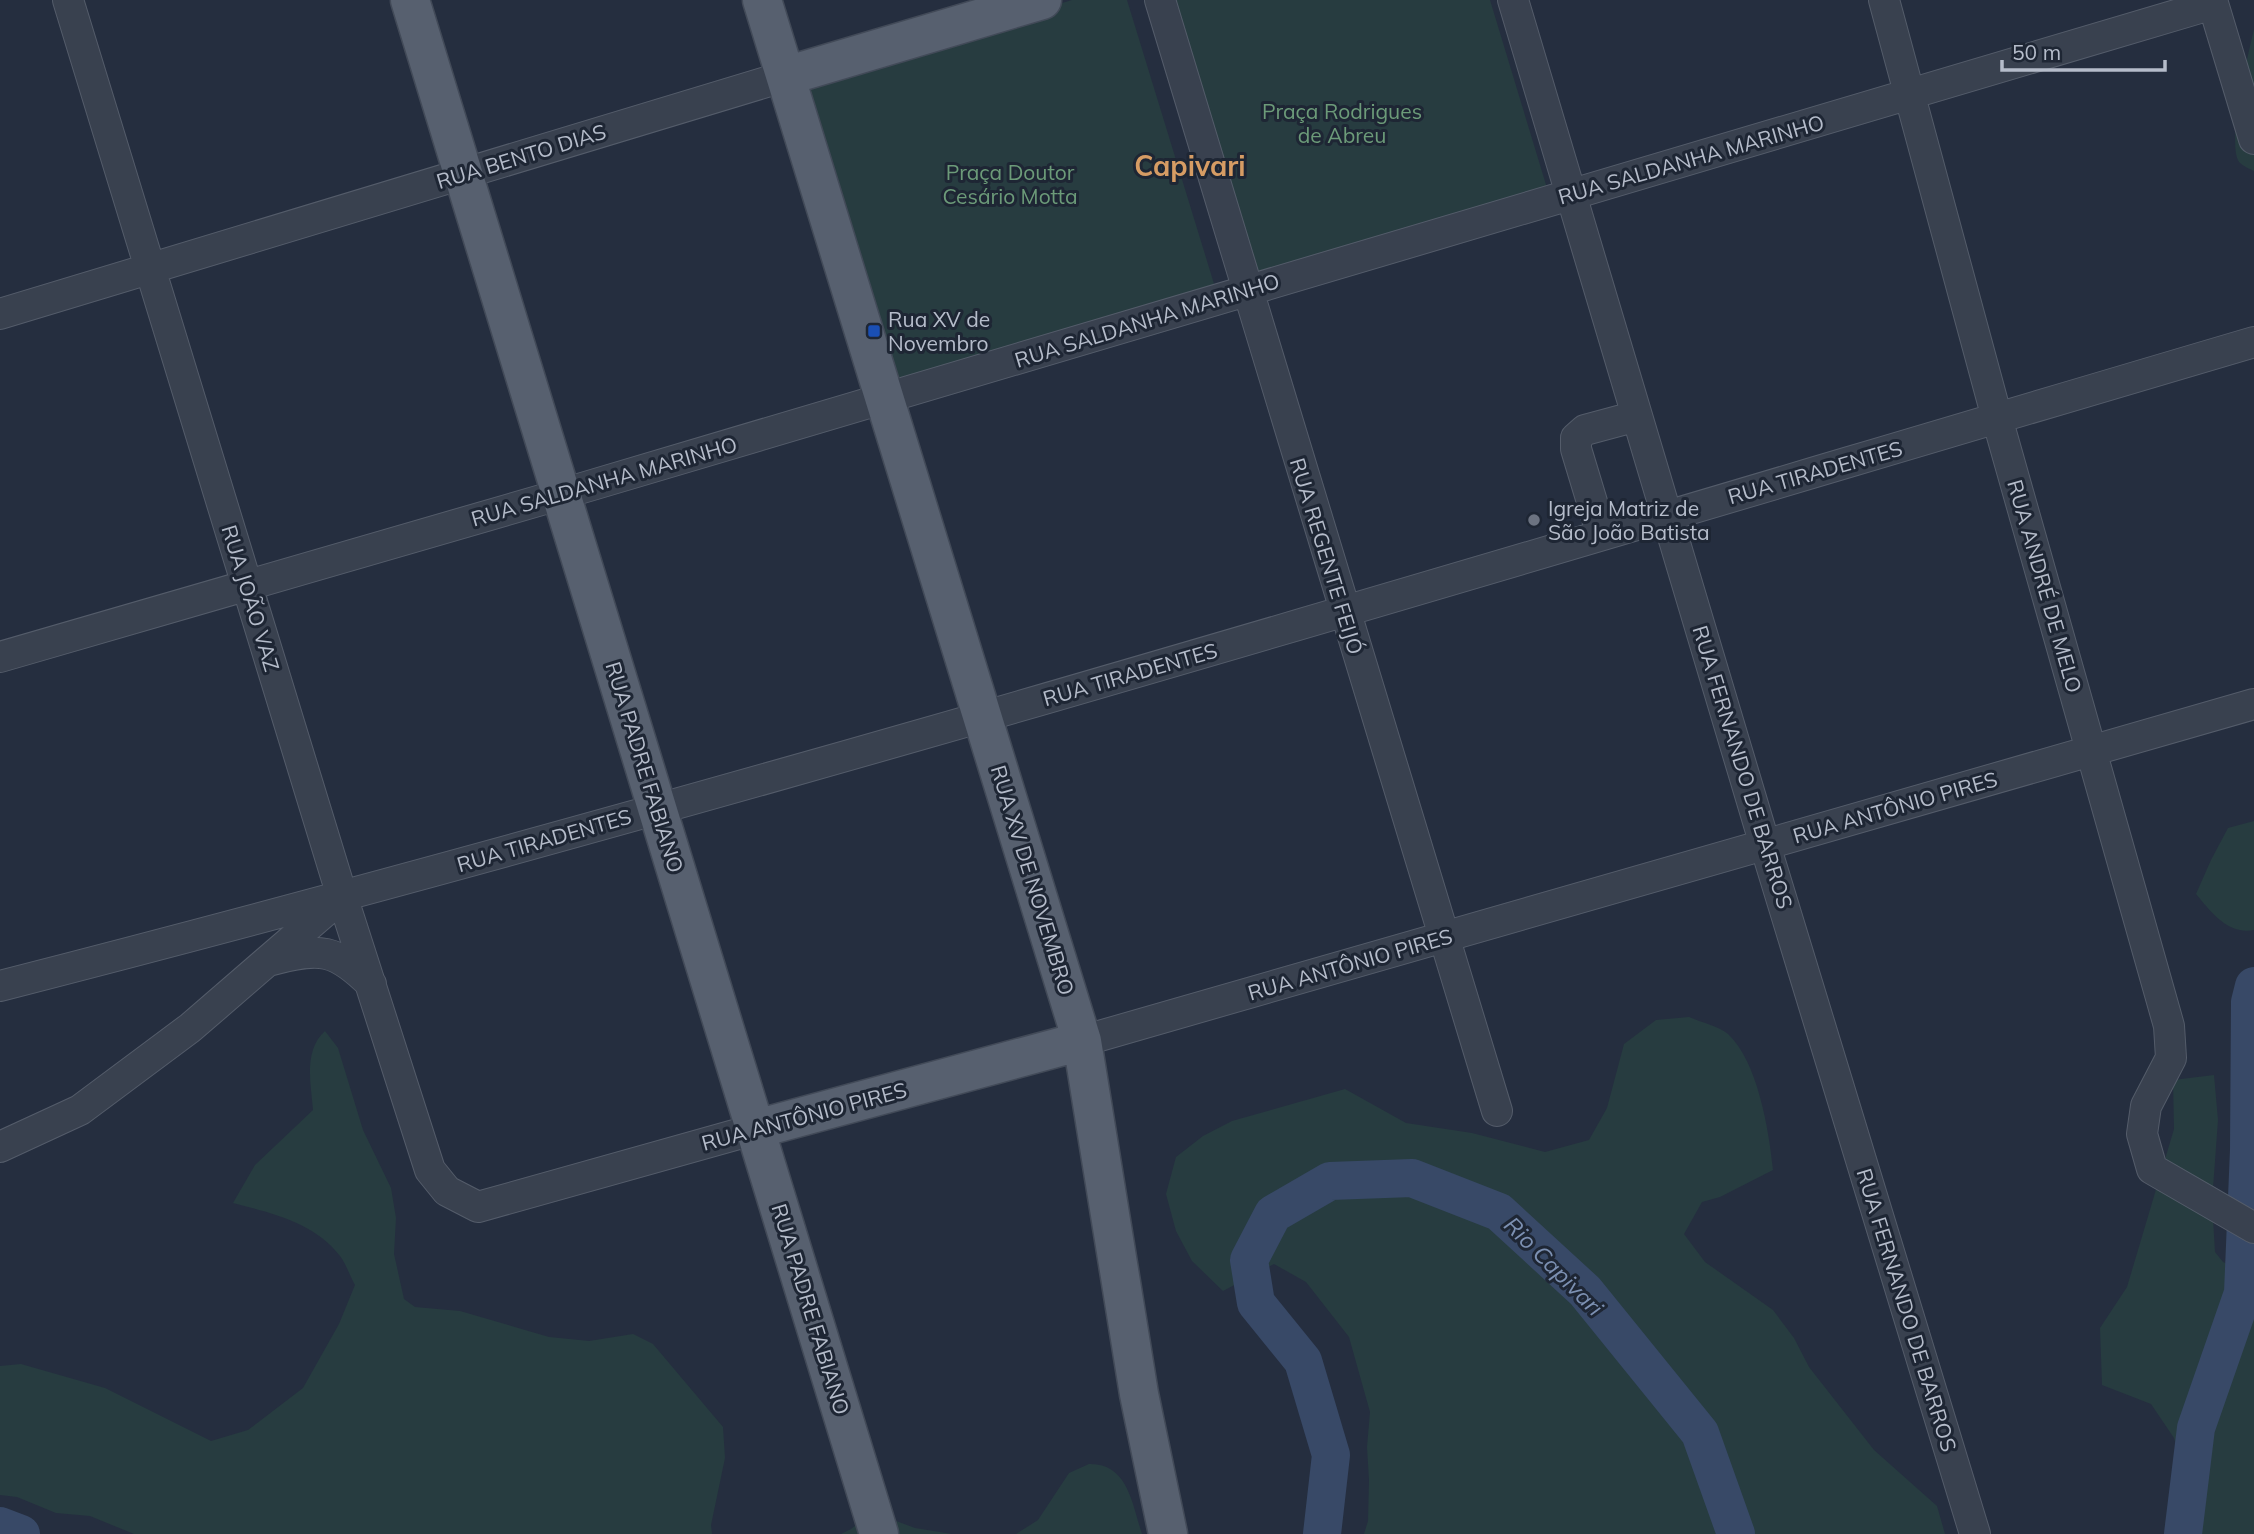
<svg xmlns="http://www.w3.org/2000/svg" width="2254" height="1534" viewBox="0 0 2254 1534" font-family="Mulish,sans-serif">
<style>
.green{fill:#273c40}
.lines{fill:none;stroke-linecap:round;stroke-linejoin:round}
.river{stroke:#384967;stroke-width:38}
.minor-casing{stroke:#545c6a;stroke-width:32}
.major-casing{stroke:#424a58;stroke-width:41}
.minor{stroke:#39414f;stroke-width:30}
.major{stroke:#57606f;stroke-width:38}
.transit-dot{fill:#1a4fb4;stroke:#1e2634;stroke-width:2.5}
.worship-dot{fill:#6b7280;stroke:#1e2634;stroke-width:2.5}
.labels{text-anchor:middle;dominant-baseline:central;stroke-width:6;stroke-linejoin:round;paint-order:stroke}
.park-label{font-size:21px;fill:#6c9b79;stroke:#1e2634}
.street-label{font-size:21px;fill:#b5bcca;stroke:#1e2634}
.poi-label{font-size:21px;fill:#b5bcca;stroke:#1e2634;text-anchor:start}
.water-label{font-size:23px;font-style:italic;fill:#7c90b2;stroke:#1e2634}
.district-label{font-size:28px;font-weight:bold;fill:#d69c64;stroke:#1e2634}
</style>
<rect width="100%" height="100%" fill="#252e3f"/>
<path class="green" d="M1072,0H1127L1215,287L896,384L804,81Z
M1175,0H1490L1547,188L1260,277Z
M2254,29V171C2250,169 2243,166 2240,163C2225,148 2249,51 2254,29Z
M2254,821V930C2228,935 2211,912 2196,894L2211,860L2228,828Z
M1689,1017C1700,1022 1719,1026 1728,1034C1758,1062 1769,1131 1773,1170L1720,1197L1702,1202L1684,1234L1705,1262L1773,1310L1794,1338L1809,1367L1874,1450L1937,1506L1945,1534H1364L1368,1521L1369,1480L1367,1447L1370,1412L1349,1337L1306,1282L1274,1264L1223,1291L1192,1261L1176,1231L1166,1194L1176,1157L1203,1136L1232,1121L1345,1089L1406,1123L1472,1133L1545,1152L1589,1140L1607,1108L1624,1044L1656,1020Z
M325,1031L338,1048L363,1130L391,1188L396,1218L394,1254L404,1299L415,1307L460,1311L549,1337L589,1341L633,1334L653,1344L723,1427L725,1458L711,1525L712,1534H134L90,1516L56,1513L17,1497L0,1495V1366L21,1364L105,1388L211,1441L248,1430L303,1388L339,1324L355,1285C350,1276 346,1264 340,1256C314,1222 271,1213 233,1203L255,1165L313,1110C311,1084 303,1051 325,1031Z
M2254,1041V1214L2252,1209L2245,1105Z
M2214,1075L2218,1120L2212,1202L2215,1252L2223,1262L2254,1275V1534H2191V1511L2180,1497L2185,1475L2174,1438L2151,1404L2102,1385L2100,1328L2127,1287L2174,1129L2173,1080Z
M1089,1464C1128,1463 1132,1504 1142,1534H1016L1038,1520L1069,1473Z
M872,1512L915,1528L952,1534H841L851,1529Z"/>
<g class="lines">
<path class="river" d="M0,1526L21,1534
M1322,1534L1331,1455L1303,1361L1256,1303L1249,1260L1273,1214L1330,1181L1412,1178L1499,1212L1585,1291L1700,1433L1736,1534
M2183,1534L2196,1428L2243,1293L2249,1150L2250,1002L2254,986"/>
<defs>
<path id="minor" d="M68,0L342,896L430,1170L447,1191L478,1207L756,1129
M1160,0L1497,1111
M1513,0L1765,845L1975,1534
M1884,0L1997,418L2169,1026L2171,1058L2146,1106L2142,1134L2152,1169L2254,1228
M2212,0L2254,139
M0,314L786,76
M1602,535L1576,449V438L1585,430L1637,416
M0,657L562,494L2213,4
M272,960C320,947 336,949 371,984
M0,986C757,792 1505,563 2254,342
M1082,1041L2254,704
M0,1147L80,1110L190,1028L337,901"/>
<path id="major" d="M410,0L879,1534
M762,0L1082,1041L1139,1394L1168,1534
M786,76L1042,0
M756,1129L1082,1041"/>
</defs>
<use href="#minor" class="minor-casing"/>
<use href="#major" class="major-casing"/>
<use href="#minor" class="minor"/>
<use href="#major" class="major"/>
</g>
<rect class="transit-dot" x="867" y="324" width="14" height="14" rx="3.5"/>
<circle class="worship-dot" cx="1534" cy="520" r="7"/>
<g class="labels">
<g class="park-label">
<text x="1342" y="111">Praça Rodrigues<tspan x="1342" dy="24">de Abreu</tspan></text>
<text x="1010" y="172">Praça Doutor<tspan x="1010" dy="24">Cesário Motta</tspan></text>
</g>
<g class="street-label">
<text transform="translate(521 156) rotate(-17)">RUA BENTO DIAS</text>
<text transform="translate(1691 159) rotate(-16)">RUA SALDANHA MARINHO</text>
<text transform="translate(1147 320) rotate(-17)">RUA SALDANHA MARINHO</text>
<text transform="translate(1815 472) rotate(-16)">RUA TIRADENTES</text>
<text transform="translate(604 481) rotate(-16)">RUA SALDANHA MARINHO</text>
<text transform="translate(1327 556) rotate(73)">RUA REGENTE FEIJÓ</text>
<text transform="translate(2045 586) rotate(74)">RUA ANDRÉ DE MELO</text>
<text transform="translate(251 598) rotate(73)">RUA JOÃO VAZ</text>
<text transform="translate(1130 674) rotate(-16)">RUA TIRADENTES</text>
<text transform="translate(645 767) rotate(73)">RUA PADRE FABIANO</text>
<text transform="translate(1743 767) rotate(73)">RUA FERNANDO DE BARROS</text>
<text transform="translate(1895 807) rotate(-16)">RUA ANTÔNIO PIRES</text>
<text transform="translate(544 840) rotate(-16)">RUA TIRADENTES</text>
<text transform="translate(1033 880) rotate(73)">RUA XV DE NOVEMBRO</text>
<text transform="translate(1350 964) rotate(-16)">RUA ANTÔNIO PIRES</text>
<text transform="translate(804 1116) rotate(-15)">RUA ANTÔNIO PIRES</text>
<text transform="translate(811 1309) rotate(73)">RUA PADRE FABIANO</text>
<text transform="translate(1907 1310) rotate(73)">RUA FERNANDO DE BARROS</text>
</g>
<g class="poi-label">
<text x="888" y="319">Rua XV de<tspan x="888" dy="24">Novembro</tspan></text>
<text x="1548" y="508">Igreja Matriz de<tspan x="1548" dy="24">São João Batista</tspan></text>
</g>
<g class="water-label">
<text transform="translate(1554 1266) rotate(45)">Rio Capivari</text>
</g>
<g class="district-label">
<text x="1190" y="165">Capivari</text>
</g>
</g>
<path d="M2002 60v10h163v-10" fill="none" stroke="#b5bcca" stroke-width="3.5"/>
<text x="2012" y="60" font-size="21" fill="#b5bcca" stroke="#1e2634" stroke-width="5" paint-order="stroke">50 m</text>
</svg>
